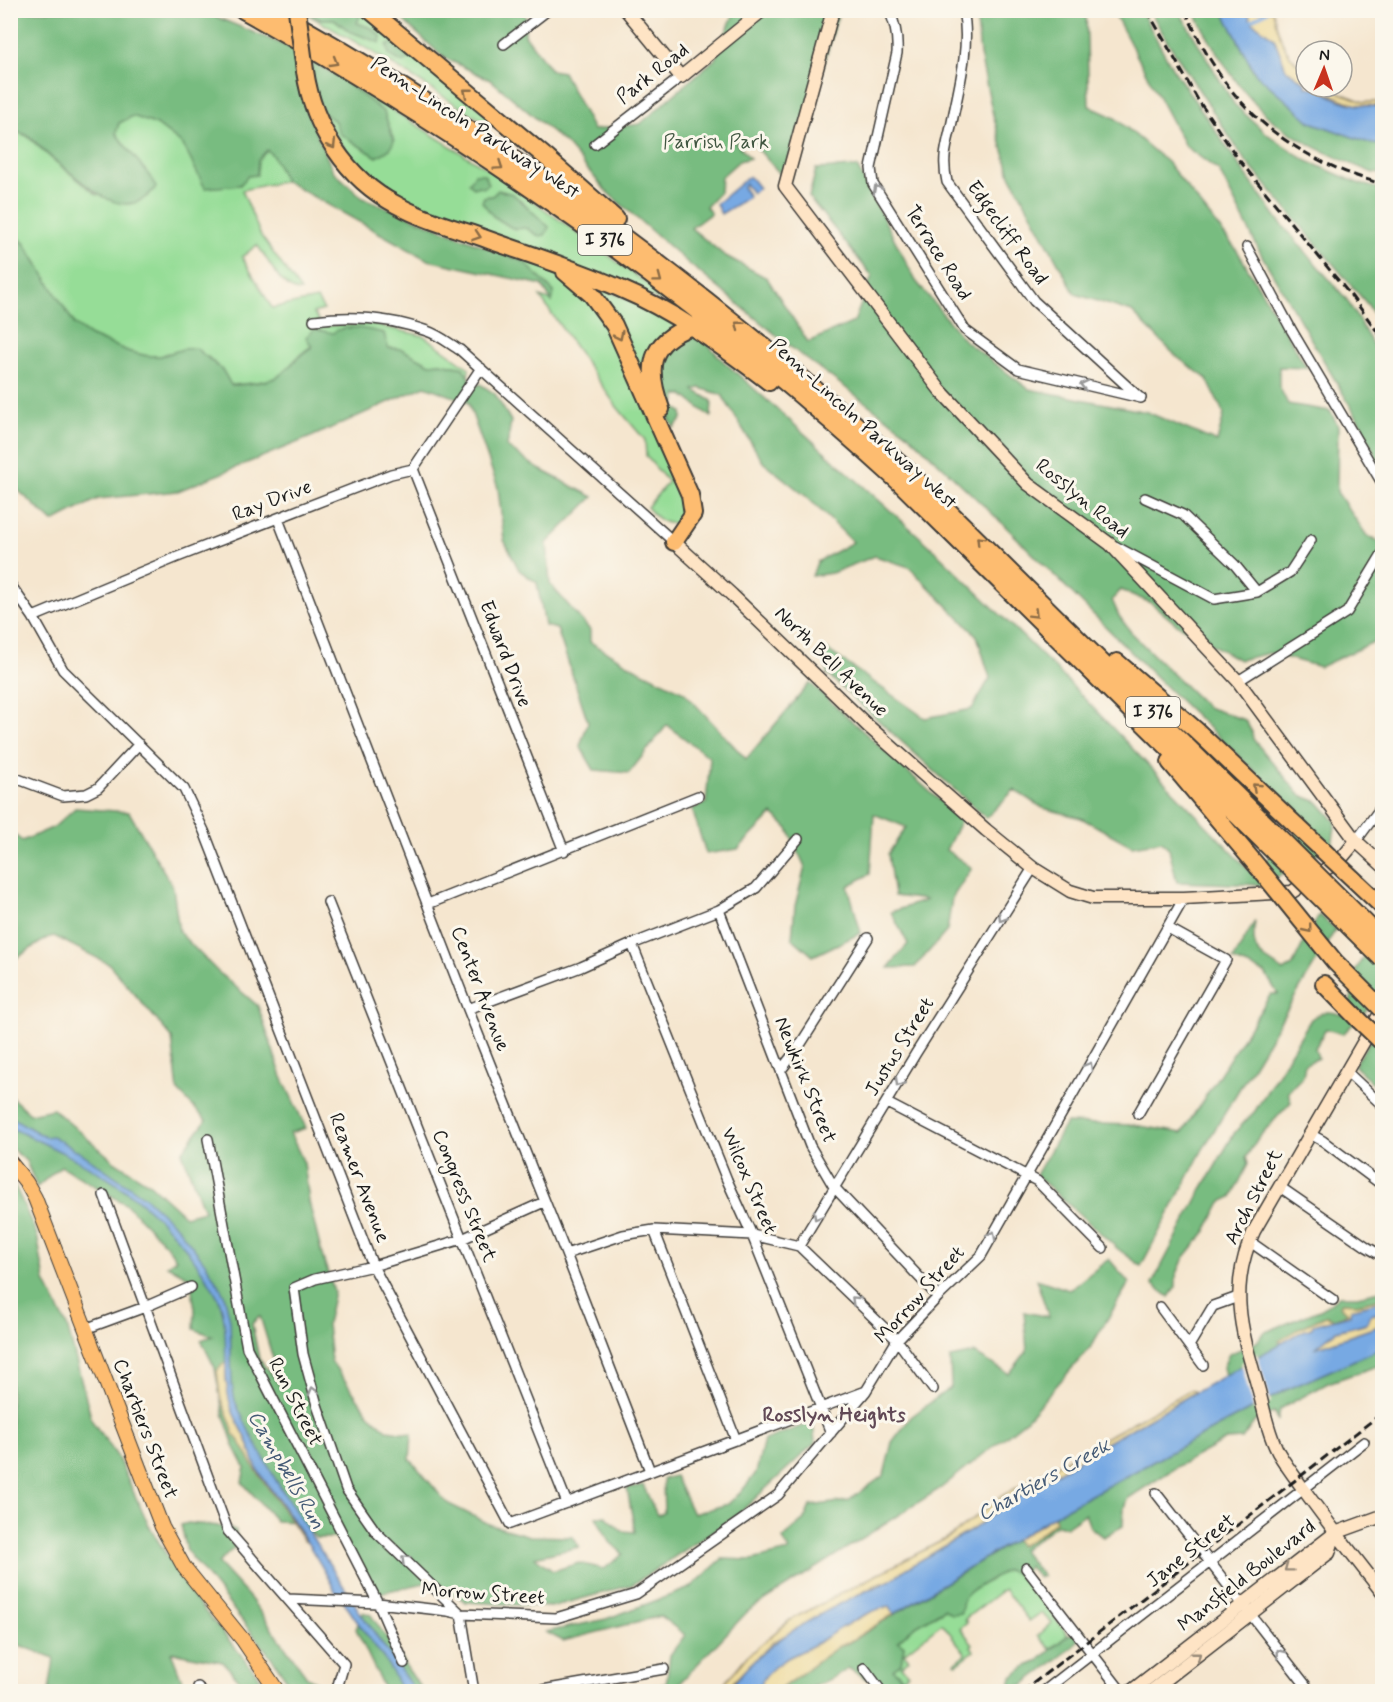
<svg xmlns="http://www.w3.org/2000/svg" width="1393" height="1702" viewBox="0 0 1393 1702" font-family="Mynerve,sans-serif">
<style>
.green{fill:#96dd97;stroke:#597c5a;stroke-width:1.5;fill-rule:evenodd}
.forest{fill:#78bc80;stroke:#4a6c4e;stroke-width:1.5;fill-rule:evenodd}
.sand{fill:#eeda9e;stroke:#857b5d;stroke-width:1.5}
.water{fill:#77a9e3;stroke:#4a6280;stroke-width:1.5}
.pier{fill:#f5e6cf}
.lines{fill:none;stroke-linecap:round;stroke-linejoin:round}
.stream{stroke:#77a9e3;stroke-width:3}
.street-casing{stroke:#3d3a37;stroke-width:12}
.secondary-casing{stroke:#3d3a37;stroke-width:15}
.primary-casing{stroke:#3d3a37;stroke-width:16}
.highway-casing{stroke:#3d3a37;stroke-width:20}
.street{stroke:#fff;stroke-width:9}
.secondary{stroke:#fee4c5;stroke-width:12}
.primary{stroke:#fdbc6f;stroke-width:14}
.highway{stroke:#fdbc6f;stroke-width:16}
.rail{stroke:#1c1c1c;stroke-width:3;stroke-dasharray:9 4.5;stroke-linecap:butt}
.highway-bridge-casing{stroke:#3d3a37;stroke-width:20;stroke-linecap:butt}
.highway-bridge{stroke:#fdbc6f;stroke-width:16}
.oneway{stroke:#8c6c46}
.oneway2{stroke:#999}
.oneway3{stroke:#988a79}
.labels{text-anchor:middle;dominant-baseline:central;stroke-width:6;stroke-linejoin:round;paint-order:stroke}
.shield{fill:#fbf7ec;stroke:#5f5e5a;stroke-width:1.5}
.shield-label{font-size:18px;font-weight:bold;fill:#1c1c1c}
.street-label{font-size:20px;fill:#1c1c1c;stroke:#fbf7ec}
.park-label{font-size:20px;fill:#415641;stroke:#fbf7ec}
.neighbourhood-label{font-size:21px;font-weight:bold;fill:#614956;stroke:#fbf7ec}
.water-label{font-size:21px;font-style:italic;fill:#455b76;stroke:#fbf7ec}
</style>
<rect width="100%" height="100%" fill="#fbf7ec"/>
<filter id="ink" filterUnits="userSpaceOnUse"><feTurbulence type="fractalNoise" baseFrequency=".0167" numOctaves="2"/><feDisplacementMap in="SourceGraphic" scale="12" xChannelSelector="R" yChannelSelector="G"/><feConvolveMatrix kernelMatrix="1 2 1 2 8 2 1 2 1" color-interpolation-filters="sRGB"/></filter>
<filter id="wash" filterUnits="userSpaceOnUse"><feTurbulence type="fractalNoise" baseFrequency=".008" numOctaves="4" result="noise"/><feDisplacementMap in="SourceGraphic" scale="24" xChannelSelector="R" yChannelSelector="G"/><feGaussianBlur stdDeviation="1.35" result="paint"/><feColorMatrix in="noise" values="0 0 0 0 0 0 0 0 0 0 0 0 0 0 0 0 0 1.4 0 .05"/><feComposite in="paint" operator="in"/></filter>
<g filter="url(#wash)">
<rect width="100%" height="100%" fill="#f5e6cf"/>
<path class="green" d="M351,11H365L494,120L487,124L371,51L305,13L311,14L320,19H334L349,31L371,28L357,23L359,16Z
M336,75L499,176L664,296L660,301L408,203C366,177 346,157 323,113L334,120L387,123L384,112ZM513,194L548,227L539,236L526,228L509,226L493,216L484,197Z
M133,116L157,125L183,145L206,188L258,160L267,150L273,156L285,181L242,190L261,236L301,291C282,292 268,258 257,245L242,257L272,308L317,299L324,310L313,313L323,326L371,324L424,336L469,368L468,377L463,368L441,363L430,364L401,349L387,348L314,329L312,346C296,355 290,369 277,377C270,381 240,385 231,385L223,371L208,357L168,353L161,356H148L130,352L91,336L75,325L25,244L11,230V130L27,136L52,159L97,195L151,178L128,151L116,133L119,123Z
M497,251L549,267L565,278L596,308L616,336L674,466L688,513L678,524C662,524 657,519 647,507L668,482L646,456L645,440L617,407L540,297L552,301L554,292Z
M590,283L627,299L673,323V327L649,366L639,369Z
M1006,1570L1017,1573L1022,1579L1023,1577L1068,1635L1050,1649L1038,1636L1052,1623L1041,1613L1029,1621L1004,1589L965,1619L967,1622L960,1628L973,1644L971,1646L974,1651L957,1664L955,1663L966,1654L942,1623L904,1653L909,1659L901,1666L908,1674L903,1678L893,1669L901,1663L904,1646L898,1641L914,1627L963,1599L971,1591Z"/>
<path class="forest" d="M11,11H202L294,49L305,107L333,171L363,198L524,262L554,292L552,302L542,285L428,260L285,181L273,156L267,150L258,160L257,175L248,176L240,185L205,188L183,145L157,125L133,116L119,123L116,133C128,152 147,168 156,187C130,220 103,198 77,178C69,171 60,165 52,158C44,152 37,142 28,136C23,133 16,132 11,130Z
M305,11H351L360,16L357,23L371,28L381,36L380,43L349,31L334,19H320L311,14L305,13Z
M393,11H522L526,17L525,35L551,70L563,72L593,130L640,124L715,59L735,11H839L824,64L782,176L748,138L735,142L750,158L739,161L721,177L720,192L706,207L711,213L691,228L724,255L767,278L808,342L854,322L872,276L809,197L816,169L857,167L916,281L965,341L1029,389L1147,412L1217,442L1224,414L1207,379L1177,357L1132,312L1075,294L1010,175L993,115L980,55L976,11H1086L1089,106L1115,118L1167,162L1238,252L1307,368L1279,367V386L1288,404L1330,411L1338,426L1337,492L1367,536L1382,543V638L1320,667L1270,653L1239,660L1176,624L1151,603L1121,590L1112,600L1119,616L1133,635L1207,707L1245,720L1252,732L1253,739L1300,795L1318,802L1336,822L1332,845L1263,885L1177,882L1169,849L1162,841L1132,846L1081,818L1043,808L1014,790L986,818L827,674L826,649L925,718L972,709L990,678L977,636L909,567L875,556L832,573L812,576L817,562L853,542L808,498L763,462L722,395L700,388L694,390L712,401L711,417L683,395H677L674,407L682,412V419L674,428L666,413L654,400L661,352L686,333L707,343L721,359L930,546L1054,667L1252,873L1308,822L1172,693L1002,523L907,433L797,352L688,263L608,193L566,144L492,81L443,57Z
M1113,11H1141L1173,69L1246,175L1279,221L1347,300L1382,361V470L1361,424L1262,256L1219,171L1185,146Z
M1150,11H1179L1234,104L1267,134L1307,161L1360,184L1382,189V330L1368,305L1244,159L1169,44Z
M1194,11H1223L1254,72L1311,122L1372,144L1382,145V174L1373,173C1337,158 1293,140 1264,113C1234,84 1212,47 1194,11Z
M394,43L408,55V60L403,63L389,55L387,45Z
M311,62L336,75L384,112L394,141L390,149L377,157L340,134L334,120L323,113L313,89Z
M475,174H484L489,184L483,188L479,186L474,188L469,183Z
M498,190L513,194L549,227L545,235L539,236L526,228L514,229L509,226L493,216L482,202L484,197L492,196Z
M10,230L25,244L75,325L91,336L130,352L148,356H161L183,349L196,348L223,371L231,385C241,385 271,382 279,376C291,367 298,354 312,347L306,337L314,329L333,333C347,323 368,330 384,333L388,348L401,349L430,364L441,363L463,368L475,387L480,384L495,394L511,421L507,447L539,469L593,497L547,543L550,584L590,630V642L635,668L684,692L746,759L810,683L961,820L946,850L972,868L952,898L947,931L915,967L888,968L908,944L891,912L927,900L894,896L888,854L906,827L874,814L870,874L848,886L861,933L813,956L792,938L795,906L805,867L788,829L773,814L738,849L706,854L692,809L706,803L710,758L667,725L629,773L594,770L580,746L588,722L557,629L545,626L537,583L519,570L504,540L498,488L468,402L425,386L311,437L178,491L98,499L53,522L19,491L11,479Z
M75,808L129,812L173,887L179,932L216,970L258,1006L282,1077L306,1128L290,1133L304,1163L309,1202L322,1255L334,1291L327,1324L331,1361L368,1413L387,1430L412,1434L410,1459L447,1503L491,1525L530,1536L573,1537L579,1547L535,1557L553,1571L579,1563L604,1569L623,1554L610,1542L596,1517L606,1516L622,1531L635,1532L627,1488L643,1485L657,1515L664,1513L663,1479L675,1476L693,1514L728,1504L741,1492L756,1473L764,1440L813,1422L815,1443L735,1517L632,1585L551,1607L466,1602L434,1581L379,1593L338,1538H316L302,1522L276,1521L242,1482L245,1467L234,1446L223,1413L215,1368L201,1340L213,1336L194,1329L195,1309L190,1278L167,1265L176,1259L168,1247L127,1205L61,1166L37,1187L26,1161L11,1148V1097L30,1114L53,1109L114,1161L150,1184L185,1216L204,1211L182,1152L206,1120L178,1091L172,1038L109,964L54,936L47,938L12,961V1000H11V832L22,841L54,827ZM259,1316H260L282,1388L259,1359L252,1324Z
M1319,915L1336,929L1203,1149L1141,1266L1118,1249L1036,1175L1066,1123L1134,1125L1182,1133L1271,994H1278L1265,973L1233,960L1255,921C1250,953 1259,955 1284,971L1292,966L1306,938Z
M1382,931V986L1367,1010L1343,1034L1326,1029L1315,1048L1318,1058L1305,1064L1303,1076L1288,1092L1291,1102L1258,1138L1246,1157L1248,1164L1232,1197L1221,1202L1206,1231L1184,1258L1176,1276V1287L1169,1297L1152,1284L1202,1189L1235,1132L1255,1111L1311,1019C1322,1011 1329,1010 1342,1015L1351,1000L1356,970L1362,959Z
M1382,1022V1093L1355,1066L1357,1060Z
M10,1175L37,1235L45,1281L67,1326L92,1421L117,1456L149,1526L189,1592L271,1691H249L223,1662L171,1652L186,1691H49L54,1658L11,1642Z
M1109,1259L1129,1283L1090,1348L1024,1422L941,1488L748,1611L672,1691H628L626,1689L666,1684L670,1655L685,1635L660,1616L563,1641L546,1632L606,1619L690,1588L722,1559L752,1560L789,1551L783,1539L805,1518L810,1506L848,1501L884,1475L892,1442L911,1417L951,1387L950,1358L974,1353L1009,1374L1027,1351L1024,1312L1049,1317L1036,1279L1069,1290Z
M1382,1288V1298L1358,1304L1342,1303L1349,1313L1335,1319L1326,1316L1300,1328L1280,1341L1282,1343L1225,1376L1223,1367L1229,1354L1257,1342L1263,1333L1322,1309L1339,1296H1357L1376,1292Z
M1382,1348V1367L1377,1366L1328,1383L1280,1409L1278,1421L1275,1412L1255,1421L1242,1439L1226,1440L1178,1466L1127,1499L1124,1508L1123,1526L1103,1537L1090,1527L1085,1514L1066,1527L1058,1524L1022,1550L1043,1576L1038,1577L1028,1566L1022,1579L1017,1573L1006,1570L971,1591L963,1599L961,1613L951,1614L944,1609L914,1627L898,1641L904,1646L901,1663L893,1669L912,1689L911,1691H887L848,1668C823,1685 807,1691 777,1692L839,1646L848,1643L1015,1540L1020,1545C1034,1540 1045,1531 1056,1521L1054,1516L1065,1509L1286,1390Z
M188,1523L220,1526L236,1530L235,1547L218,1563L250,1598L307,1677L332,1691H294L275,1662L187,1551L181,1525Z
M363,1612L371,1615L423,1691H385L356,1629Z
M1074,1633L1079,1639L1073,1647L1023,1685L1010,1687L1012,1677L1027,1666L1037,1662L1068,1635Z"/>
<path class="sand" d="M1248,11H1273C1277,30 1286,60 1305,68L1306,83L1286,69L1274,38L1251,21Z
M1314,87H1325L1364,102H1382V106L1356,105Z
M1382,1298L1381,1303L1350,1315L1321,1323L1282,1343L1279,1341L1300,1328L1326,1316L1335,1319L1348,1313L1340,1306L1342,1303L1358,1304Z
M1382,1312V1325L1314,1349L1336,1331L1367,1323L1371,1315Z
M226,1361V1380L233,1412L246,1438L258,1470L306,1542L304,1541L256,1470L240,1442L233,1434C233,1421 223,1409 220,1396C219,1388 218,1379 217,1371Z
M1190,1390L1196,1392L1101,1446L1004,1506L972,1530L904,1570L895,1579L876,1585L773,1642L734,1681L727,1691L717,1692L747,1656L790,1620L951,1536L1002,1496Z
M1054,1516L1056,1521L1028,1542L1020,1546L1015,1540Z
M890,1606L894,1614L847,1643L839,1646L777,1691L754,1692L769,1671L784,1660L818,1643L838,1629L877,1609Z"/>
<path class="water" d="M1223,11H1248L1251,21L1274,38L1286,69L1306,83V87C1316,87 1321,90 1329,95C1345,104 1364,107 1382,106V145L1372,144L1311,122L1255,73Z
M748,177L751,178L759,188L752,193L745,184L743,187L749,197L721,214L716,204Z
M11,1117L45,1137L52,1136L71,1147L73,1150H77L146,1198L178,1228L206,1264L224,1294L230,1320L232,1386L235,1401L249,1431L277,1482L360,1612L415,1691H401C390,1661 367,1638 350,1611C345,1605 343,1596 336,1593C320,1560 299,1529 279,1500C272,1490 264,1481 258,1470C253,1461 251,1450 247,1440C243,1430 237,1422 233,1412C219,1376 232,1335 219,1300C213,1286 203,1273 195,1261C145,1191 86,1163 11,1128Z
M1382,1301V1312L1371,1315L1367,1323L1336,1331L1315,1348L1382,1325V1348L1286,1390L1065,1509L894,1614L890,1606C863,1612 841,1628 819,1642C803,1652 783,1657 770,1671C764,1676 761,1684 757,1691L728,1692C756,1647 808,1620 855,1596C872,1588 891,1583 904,1570L972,1530L1004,1506L1101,1446L1303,1331L1312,1328L1313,1325L1350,1315L1351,1309Z"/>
<path class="pier" d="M1257,1353L1271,1402L1254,1411L1241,1363Z"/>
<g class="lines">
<path class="stream" d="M1251,21L1269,10"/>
</g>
</g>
<g filter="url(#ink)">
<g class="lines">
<defs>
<path id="street" d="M889,10C896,25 898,37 897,53L871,168L873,184L965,330L1018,369L1141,398
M963,10C971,47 958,91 951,127C946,148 942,160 947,182L1034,301L1139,397
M504,44L548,10
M595,144L681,77
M1247,247L1292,331L1382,483
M314,320C353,315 391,318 427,331C439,335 450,344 460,350L674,542
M413,469L564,851
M1145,498L1183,515L1235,565L1257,592
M278,519L468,1009L566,1254L650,1471
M1115,546L1214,599L1257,592L1290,572L1311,540
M10,584L33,617L63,670L184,789L204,831L373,1266L510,1524L866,1391
M33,617L175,558L391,474L413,469L481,368
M1238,681L1347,612L1382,554
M10,776L63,796L86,794L98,788L139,744
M1356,841L1382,806
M328,902L567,1503
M428,904L698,796
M719,910L810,1146L834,1187L938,1297
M632,944L727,1180L752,1235L831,1433
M468,1009L581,967L632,944L719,910L756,888L798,839
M781,1070L798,1048L868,938
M1346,1071L1382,1105
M887,1103L1037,1181L1103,1248
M1138,1114L1226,960L1168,928
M1310,1134L1323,1141L1382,1185
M208,1139L247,1348L378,1603L404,1663
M1280,1187L1367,1247L1382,1256
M104,1195L228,1531L344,1664L338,1685L340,1692
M654,1230L736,1440
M1249,1241L1333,1300
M799,1246L916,1053L1033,868
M566,1254L623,1235L654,1230L752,1235L799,1246L897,1340L933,1389
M1160,1307L1203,1365
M85,1329L145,1307L191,1287
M1189,1346L1213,1306L1238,1297
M1156,1493L1311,1692
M1026,1568L1122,1692
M288,1599L378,1603L448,1611L461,1614L556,1618L636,1594L778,1495L866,1391L897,1340L938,1297L981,1256L1184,898
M10,1667V1670
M864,1668L882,1692
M198,1687L202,1692
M474,1692L461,1614L376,1532L346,1489L317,1405L303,1354L294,1288L315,1279L373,1266L462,1239L544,1202
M531,1692L664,1669
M1043,1692L1364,1442"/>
<path id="secondary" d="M626,10L681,77L763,10
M833,10L785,186L940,390L1028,484L1110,544L1238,681L1356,841L1382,865
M674,542L732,595L868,726L986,830L1033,868L1070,891L1093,898H1184L1292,892L1341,859L1356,841
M1382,1010L1254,1231C1227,1290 1242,1332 1259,1391C1264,1411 1268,1433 1278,1452C1286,1466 1297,1480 1307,1494C1331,1527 1356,1559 1382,1592
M1130,1692L1335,1533L1382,1516
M1150,1692L1326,1555L1329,1553L1335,1533"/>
<path id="primary" d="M10,1162L26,1182L35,1198L162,1527L184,1567L243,1640L278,1692"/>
<path id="highway" d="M243,10C484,145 697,297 900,483L1274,852
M272,10C503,139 715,295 910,473L1284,842
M370,10L548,159L616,219
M305,71C313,126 346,179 397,205C422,219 451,227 478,236C525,253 573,268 619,288C674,311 722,346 769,382
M565,272L592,295L614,325L690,495L693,514L674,542
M661,409C646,368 648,342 692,326
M1117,662L1196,730L1298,827
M1170,762L1258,867
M1324,984L1359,1020"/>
</defs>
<use href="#street" class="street-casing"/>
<use href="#secondary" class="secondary-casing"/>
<use href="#primary" class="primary-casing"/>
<use href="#highway" class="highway-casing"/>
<use href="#street" class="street"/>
<use href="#secondary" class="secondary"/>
<use href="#primary" class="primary"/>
<use href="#highway" class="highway"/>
<path class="rail" d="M1147,10L1198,100L1239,160L1352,297L1382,338
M1185,10C1194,29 1202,47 1213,64C1251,127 1313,165 1382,184
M1381,846L1382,843
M1022,1692L1382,1413"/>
<defs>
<path id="highway-bridge" d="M297,10L305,71
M1298,827L1382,906
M1284,842L1382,939
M1274,852L1382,959
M1258,867L1335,962L1382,1009
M1359,1020L1381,1041"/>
</defs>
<use href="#highway-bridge" class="highway-bridge-casing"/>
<use href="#highway-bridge" class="highway-bridge"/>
</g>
<defs><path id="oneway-chevron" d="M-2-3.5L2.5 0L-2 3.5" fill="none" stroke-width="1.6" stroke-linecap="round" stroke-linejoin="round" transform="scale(1.5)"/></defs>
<g class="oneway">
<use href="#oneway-chevron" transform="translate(334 62) rotate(30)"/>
<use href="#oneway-chevron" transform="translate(467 92) rotate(-141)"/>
<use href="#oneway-chevron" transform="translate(332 145) rotate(58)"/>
<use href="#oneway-chevron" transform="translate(499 166) rotate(34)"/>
<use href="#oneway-chevron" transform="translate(477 236) rotate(19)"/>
<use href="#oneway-chevron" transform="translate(658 279) rotate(37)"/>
<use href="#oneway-chevron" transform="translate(739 325) rotate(-141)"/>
<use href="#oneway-chevron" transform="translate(619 336) rotate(64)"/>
<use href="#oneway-chevron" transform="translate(980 540) rotate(-135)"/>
<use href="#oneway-chevron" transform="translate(1034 614) rotate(45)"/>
<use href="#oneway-chevron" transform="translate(1256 787) rotate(-137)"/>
<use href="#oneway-chevron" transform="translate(1308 929) rotate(51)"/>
</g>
<g class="oneway2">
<use href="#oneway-chevron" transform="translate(877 189) rotate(-118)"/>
<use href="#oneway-chevron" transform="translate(1084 385) rotate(-167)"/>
<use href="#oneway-chevron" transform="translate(1002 918) rotate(122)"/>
<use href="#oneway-chevron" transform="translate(1089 1066) rotate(-60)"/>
<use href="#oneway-chevron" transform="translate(899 1083) rotate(121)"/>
<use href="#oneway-chevron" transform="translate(817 1216) rotate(120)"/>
<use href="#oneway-chevron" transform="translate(992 1235) rotate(-61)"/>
<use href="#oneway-chevron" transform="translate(855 1300) rotate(-136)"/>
<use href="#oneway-chevron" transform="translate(313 1391) rotate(-105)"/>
<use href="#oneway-chevron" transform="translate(405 1559) rotate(-136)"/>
<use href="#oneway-chevron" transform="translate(1280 1653) rotate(-128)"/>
</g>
<g class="oneway3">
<use href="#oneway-chevron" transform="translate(1288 1568) rotate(143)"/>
<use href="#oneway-chevron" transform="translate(1197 1656) rotate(-38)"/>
</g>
</g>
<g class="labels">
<g class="shield">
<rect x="578" y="225" width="54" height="30" rx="4.5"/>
<rect x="1126" y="697" width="54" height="30" rx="4.5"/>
</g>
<g class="shield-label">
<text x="605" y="240">I 376</text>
<text x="1153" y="712">I 376</text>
</g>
<g class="street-label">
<text transform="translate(653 74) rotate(-38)">Park Road</text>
<text transform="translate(475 128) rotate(33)">Penn-Lincoln Parkway West</text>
<text transform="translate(1007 233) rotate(54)">Edgecliff Road</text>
<text transform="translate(938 253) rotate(58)">Terrace Road</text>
<text transform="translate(863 424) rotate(42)">Penn-Lincoln Parkway West</text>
<text transform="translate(1082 499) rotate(39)">Rosslyn Road</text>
<text transform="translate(272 501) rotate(-21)">Ray Drive</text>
<text transform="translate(505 654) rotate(69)">Edward Drive</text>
<text transform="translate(831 662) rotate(44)">North Bell Avenue</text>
<text transform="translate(480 989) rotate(69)">Center Avenue</text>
<text transform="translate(900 1047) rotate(-58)">Justus Street</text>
<text transform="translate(805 1080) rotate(68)">Newkirk Street</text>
<text transform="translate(359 1178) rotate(69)">Reamer Avenue</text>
<text transform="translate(749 1181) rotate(67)">Wilcox Street</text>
<text transform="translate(464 1196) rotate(68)">Congress Street</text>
<text transform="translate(1254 1197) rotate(-63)">Arch Street</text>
<text transform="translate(920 1295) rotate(-48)">Morrow Street</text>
<text transform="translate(295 1402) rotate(63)">Run Street</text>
<text transform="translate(145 1429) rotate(69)">Chartiers Street</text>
<text transform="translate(1191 1551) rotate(-38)">Jane Street</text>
<text transform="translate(1247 1576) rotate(-38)">Mansfield Boulevard</text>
<text transform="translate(483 1594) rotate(4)">Morrow Street</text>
</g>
<g class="park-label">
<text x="716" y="142">Parrish Park</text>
</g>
<g class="neighbourhood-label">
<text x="834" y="1415">Rosslyn Heights</text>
</g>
<g class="water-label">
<text transform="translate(286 1470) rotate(60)">Campbells Run</text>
<text transform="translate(1044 1480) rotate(-29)">Chartiers Creek</text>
</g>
</g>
<rect width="1393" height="1702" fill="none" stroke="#fbf7ec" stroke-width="36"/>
<g transform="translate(1324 69) rotate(2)"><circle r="28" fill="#fbf7ec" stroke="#a29f99" stroke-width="1.5"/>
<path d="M0-4.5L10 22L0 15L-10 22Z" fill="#c8321e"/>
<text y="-9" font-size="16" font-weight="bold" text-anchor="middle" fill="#1c1c1c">N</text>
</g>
</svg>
